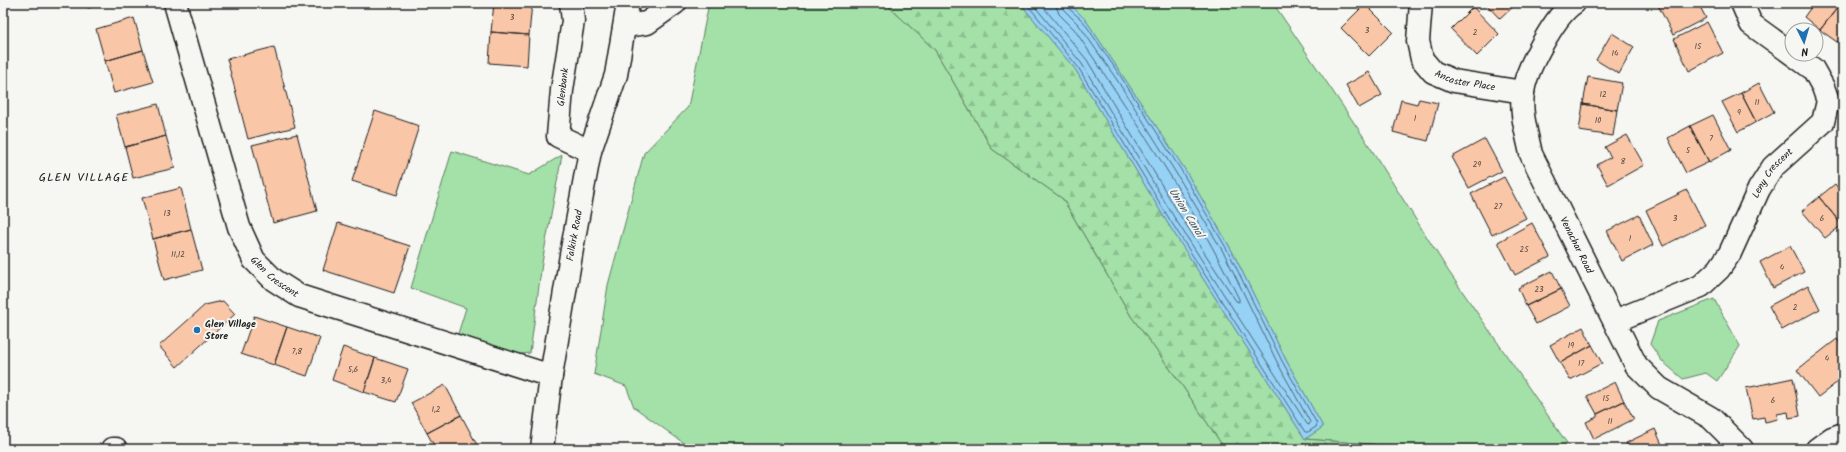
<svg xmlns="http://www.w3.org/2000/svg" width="1846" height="452" viewBox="0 0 1846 452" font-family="Kalam,sans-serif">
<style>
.green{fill:#a3e1a8;stroke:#607e62}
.forest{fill:url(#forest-firs);stroke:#607e62}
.water{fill:#96d1f6;stroke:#65899f}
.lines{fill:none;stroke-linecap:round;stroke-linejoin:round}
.shore{stroke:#4d6473;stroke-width:1}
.building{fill:#f9c7a8;stroke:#1c1c1c}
.street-casing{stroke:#1c1c1c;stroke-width:25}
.secondary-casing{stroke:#1c1c1c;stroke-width:25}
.street{stroke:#f6f6f2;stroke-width:22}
.secondary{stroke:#f6f6f2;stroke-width:22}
.poi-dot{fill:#1f6fb2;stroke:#f6f6f2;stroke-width:1.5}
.labels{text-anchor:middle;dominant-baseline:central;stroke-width:4;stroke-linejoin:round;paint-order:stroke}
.number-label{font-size:8px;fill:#53473f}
.street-label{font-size:10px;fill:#1c1c1c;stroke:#f6f6f2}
.poi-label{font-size:10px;font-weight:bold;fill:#1c1c1c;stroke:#f6f6f2;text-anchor:start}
.water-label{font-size:11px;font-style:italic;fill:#475b68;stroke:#f6f6f2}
.quarter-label{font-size:12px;letter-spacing:1px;fill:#1c1c1c;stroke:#f6f6f2}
</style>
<defs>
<pattern id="forest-firs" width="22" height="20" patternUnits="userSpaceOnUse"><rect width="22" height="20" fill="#a3e1a8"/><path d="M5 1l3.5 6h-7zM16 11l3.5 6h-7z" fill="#8cc090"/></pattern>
</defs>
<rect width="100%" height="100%" fill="#f6f6f2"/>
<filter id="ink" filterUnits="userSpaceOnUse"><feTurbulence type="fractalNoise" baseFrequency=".025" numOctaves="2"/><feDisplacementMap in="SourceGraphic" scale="8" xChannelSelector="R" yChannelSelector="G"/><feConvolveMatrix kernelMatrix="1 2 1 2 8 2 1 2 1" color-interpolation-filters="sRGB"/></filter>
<g filter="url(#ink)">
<path class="green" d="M709,3H885L935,50L992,149L1063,199L1131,316L1179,381L1225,449H689V447L634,407L626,386L594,374L608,285L644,153L688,107Z
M1069,3H1273L1363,136L1449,272L1571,449H1394L1395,446L1305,439L1323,427L1286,360L1232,251L1184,168L1085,19Z
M452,151L529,175L562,155L542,263L530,353L513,355L457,337L466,308L411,288Z
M1714,299L1740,346L1717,381L1706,373L1683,379L1662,361L1650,344L1658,321Z"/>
<path class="forest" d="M885,3H1020L1075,69L1167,222L1305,439L1395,446L1394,449H1225L1179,381L1131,316L1063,199L992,149L935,50Z"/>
<path class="water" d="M1020,3H1069L1085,19L1184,168L1232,251L1286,360L1323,427L1305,439L1167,222L1075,69Z"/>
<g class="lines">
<path class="shore" d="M1026,3L1078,67L1170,220L1305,432H1308L1316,427L1317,424L1282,361L1229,253L1181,170L1121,77L1083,21L1067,7L1066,3
M1032,3L1082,64L1174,217L1307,424L1309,425L1310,422L1278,364L1225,255L1176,173L1117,80L1079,25L1064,10L1061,3
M1040,3L1087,60L1179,214L1236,301L1239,302V299C1193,204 1133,117 1074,29L1059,14L1055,3"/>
</g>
<path class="building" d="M86,3H105L88,8Z
M494,3H532L529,35L491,32Z
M1485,3H1517L1500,19Z
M1657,3H1698L1706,18L1673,35Z
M1814,3H1841L1820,30L1804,17Z
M1841,3H1843V35L1837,42L1820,30Z
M1365,4L1393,32L1369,56L1341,28Z
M1473,7L1499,34L1477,56L1451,29Z
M134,18L143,50L105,61L96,29Z
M1707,22L1723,53L1689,71L1674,39Z
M491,32L529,35L527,66L489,63Z
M1612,33L1634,47L1619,74L1596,60Z
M274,47L295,127L248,139L227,59Z
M143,50L153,82L114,93L105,61Z
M1369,72L1382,95L1359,108L1346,85Z
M1588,77L1622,83L1617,110L1583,104Z
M1759,83L1774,112L1756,122L1741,93Z
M1741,93L1756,122L1738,132L1722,102Z
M1419,99L1438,103L1428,141L1393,132L1401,100L1417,104Z
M158,104L166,136L125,147L116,115Z
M1583,104L1617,110L1613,136L1579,131Z
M375,111L419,126L397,195L352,181Z
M1713,115L1731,150L1709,162L1690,126Z
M1690,126L1709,162L1686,173L1668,138Z
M297,134L317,211L273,223L252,145Z
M1627,135L1644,165L1608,185L1597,165L1611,157L1605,147Z
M166,136L175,168L133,178L125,147Z
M1485,139L1502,171L1469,188L1452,157Z
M1504,177L1526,218L1492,235L1471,194Z
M1835,184L1843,194V224L1842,225L1819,197Z
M181,188L191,229L153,239L142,198Z
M1687,190L1705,225L1663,246L1646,210Z
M1819,197L1842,225L1825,238L1802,211Z
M1639,215L1653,245L1622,261L1607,231Z
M338,223L410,246L394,293L323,270Z
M1532,223L1550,257L1515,275L1498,242Z
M191,229L202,270L164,280L153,239Z
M1790,246L1804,272L1773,288L1760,262Z
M1552,271L1561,289L1526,306L1518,288Z
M1808,285L1820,309L1782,330L1769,306Z
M1561,289L1570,306L1536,324L1526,306Z
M223,301L235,314L177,367L159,346L205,305Z
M254,316L287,327L274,365L241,354Z
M287,327L320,338L307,376L274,365Z
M1583,327L1592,345L1560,363L1550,345Z
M1837,339L1843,347V378L1818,397L1797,370Z
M1592,345L1602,363L1570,380L1560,363Z
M343,347L375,358L364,392L332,380Z
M375,358L408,369L396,402L364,392Z
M1793,378L1800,416L1789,418L1788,412L1777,414L1778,419L1765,422L1764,417L1753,419L1746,388Z
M1615,382L1624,401L1597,414L1587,396Z
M445,385L461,415L427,433L411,403Z
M1624,401L1634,419L1594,439L1586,422L1597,417V414Z
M461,415L477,445L469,449H436L427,433Z
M1655,429L1664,449H1629L1626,443Z"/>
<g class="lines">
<defs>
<g id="street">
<path id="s1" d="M175,3L239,227L254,260L274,280L299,296L551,376"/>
<path d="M571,3L573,21L562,90L558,136L590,151"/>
<path id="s2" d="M1421,3L1418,41L1422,59L1433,72L1454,81L1523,92"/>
<path id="s3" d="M1574,3C1555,15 1525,71 1523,93C1520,113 1527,134 1531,154L1636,365L1659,388L1711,418L1742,449"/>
<path d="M625,26L647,23L675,3"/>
<path id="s4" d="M1615,321L1701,286L1719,269L1730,253L1759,189L1773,167L1823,122L1828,101L1823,87L1813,69L1751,24L1742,3"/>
<path d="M112,449H116"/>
<path d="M1817,449L1832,438L1843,434"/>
</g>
<g id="secondary">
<path id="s5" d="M542,449L551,376L572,249L590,151L616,75L628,3"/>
</g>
</defs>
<use href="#street" class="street-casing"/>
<use href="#secondary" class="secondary-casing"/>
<use href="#street" class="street"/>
<use href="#secondary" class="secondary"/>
</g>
</g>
<circle class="poi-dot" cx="197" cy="330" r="4"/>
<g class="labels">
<g class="number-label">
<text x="512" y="17">3</text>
<text x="1367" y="30">3</text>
<text x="1475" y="32">2</text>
<text x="1698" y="46">15</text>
<text x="1615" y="53">14</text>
<text x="1603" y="94">12</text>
<text x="1757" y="102">11</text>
<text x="1739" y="112">9</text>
<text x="1415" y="118">1</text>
<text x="1598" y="120">10</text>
<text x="1711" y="138">7</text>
<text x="1688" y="150">5</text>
<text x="1623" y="161">8</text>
<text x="1477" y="164">29</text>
<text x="1498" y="206">27</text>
<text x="167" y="213">13</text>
<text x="1675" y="218">3</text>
<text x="1822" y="218">6</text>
<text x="1630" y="238">1</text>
<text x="1524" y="249">25</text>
<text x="178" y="254">11,12</text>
<text x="1782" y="267">4</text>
<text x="1539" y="289">23</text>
<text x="1795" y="307">2</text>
<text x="1571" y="345">19</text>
<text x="297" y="351">7,8</text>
<text x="1827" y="358">4</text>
<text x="1581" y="363">17</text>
<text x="353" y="369">5,6</text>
<text x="386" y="380">3,4</text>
<text x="1606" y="398">15</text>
<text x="1773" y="400">6</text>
<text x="436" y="409">1,2</text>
<text x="1610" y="421">11</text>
</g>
<g class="street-label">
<text stroke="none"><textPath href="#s2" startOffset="107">Ancaster Place</textPath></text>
<text transform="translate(563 87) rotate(-83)">Glenbank</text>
<text stroke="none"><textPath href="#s4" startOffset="228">Leny Crescent</textPath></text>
<text stroke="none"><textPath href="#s5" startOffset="216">Falkirk Road</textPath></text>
<text stroke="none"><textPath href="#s3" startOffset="269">Venachar Road</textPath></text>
<text stroke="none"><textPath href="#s1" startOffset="296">Glen Crescent</textPath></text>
</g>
<g class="poi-label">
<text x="205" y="324">Glen Village<tspan x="205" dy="12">Store</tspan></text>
</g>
<g class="water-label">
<text transform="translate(1186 213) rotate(58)">Union Canal</text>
</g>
<g class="quarter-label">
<text x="84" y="177">GLEN VILLAGE</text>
</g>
</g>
<rect width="1846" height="452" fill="none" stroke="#f6f6f2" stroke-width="16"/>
<rect x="8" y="8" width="1830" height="436" fill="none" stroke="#1c1c1c" stroke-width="1.5" filter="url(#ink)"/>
<g transform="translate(1804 42) rotate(175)"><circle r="19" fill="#f6f6f2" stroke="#9f9f9c"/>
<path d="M0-3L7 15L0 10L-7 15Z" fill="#1f6fb2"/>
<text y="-6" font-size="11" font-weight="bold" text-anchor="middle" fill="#1c1c1c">N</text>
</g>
</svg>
